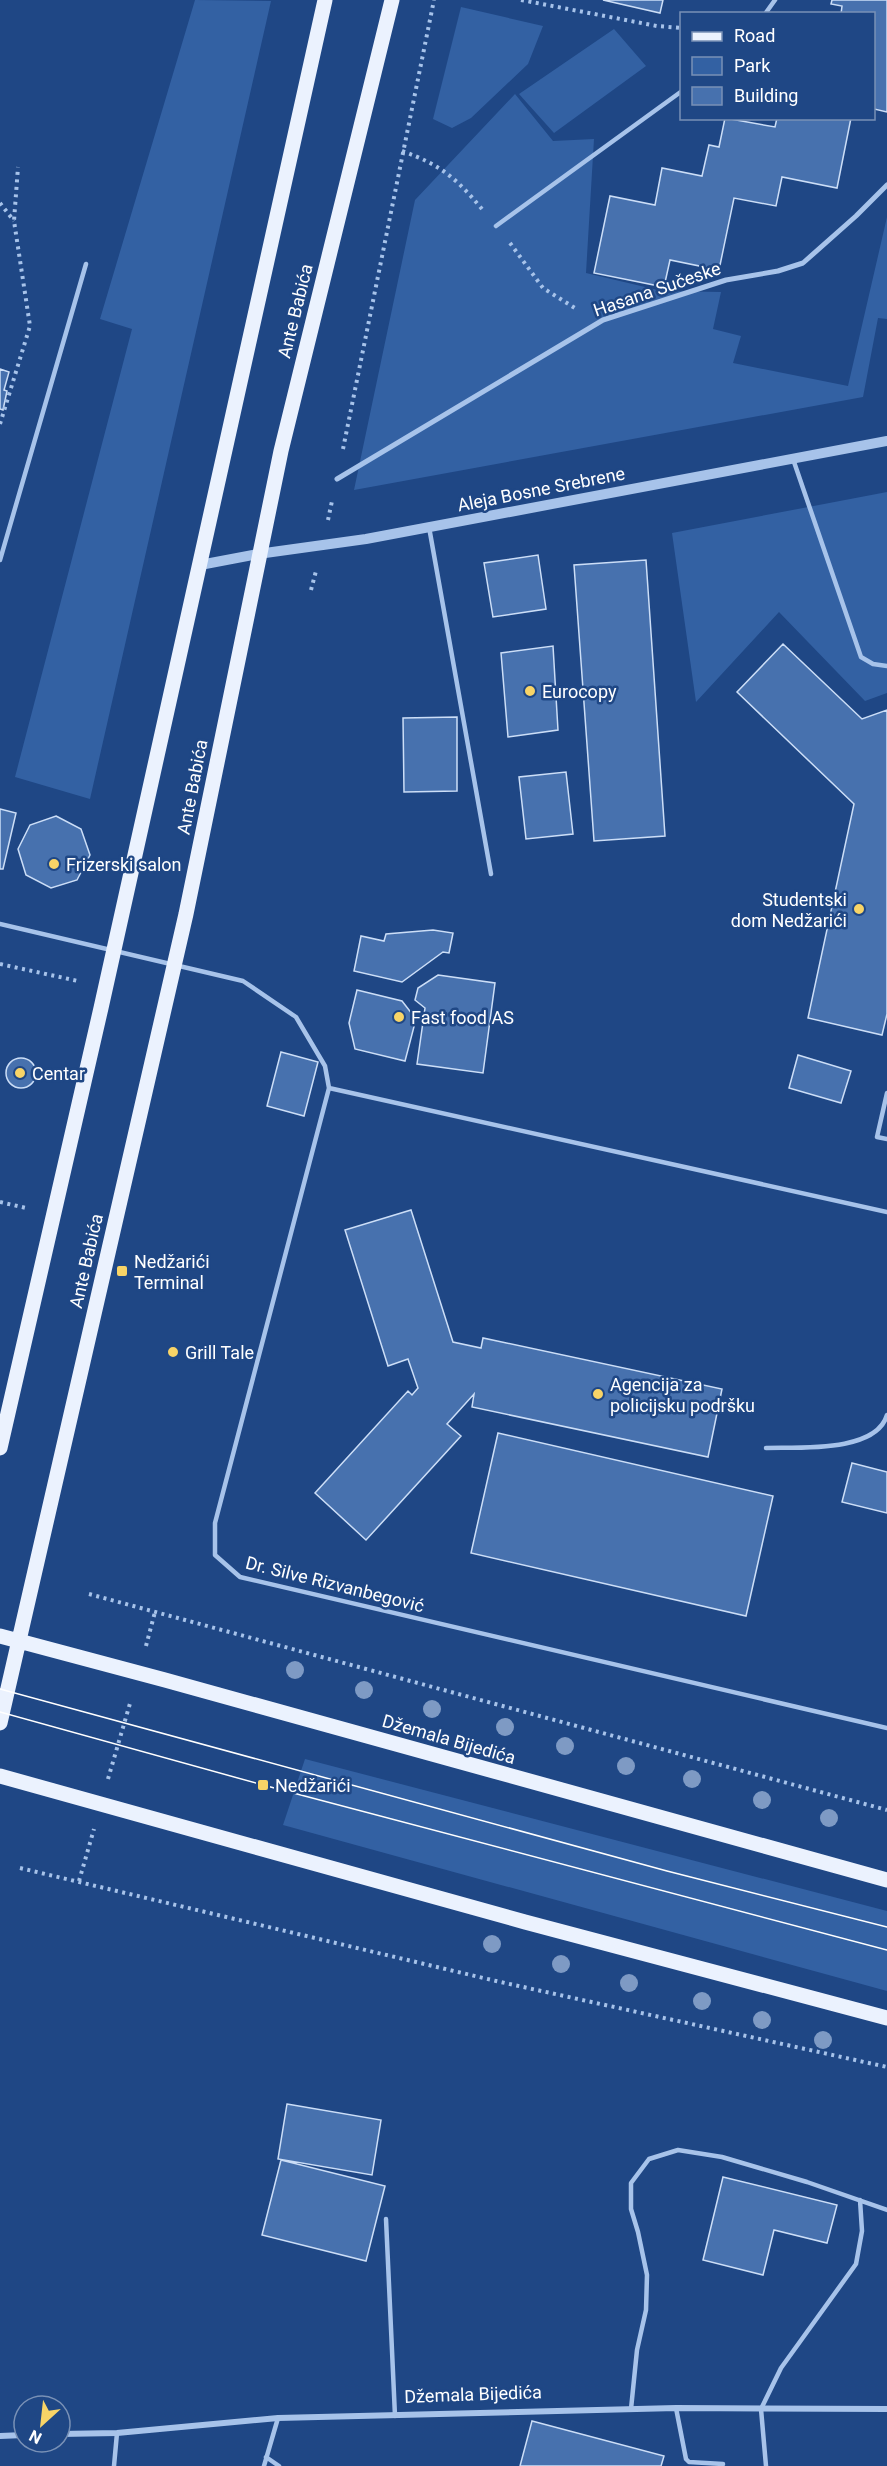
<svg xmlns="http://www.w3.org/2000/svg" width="887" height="2466" viewBox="0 0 887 2466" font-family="Roboto,sans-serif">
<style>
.green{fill:#3361a3}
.building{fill:#4771ae;stroke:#ccdef7;stroke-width:1.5}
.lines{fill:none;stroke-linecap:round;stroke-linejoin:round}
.path{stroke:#a7c3ea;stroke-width:4;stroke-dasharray:3 4.5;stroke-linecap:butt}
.service{stroke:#a7c3ea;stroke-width:4.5}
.pedestrian{stroke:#a7c3ea;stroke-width:5}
.minor{stroke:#a7c3ea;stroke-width:6}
.tertiary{stroke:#a7c3ea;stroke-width:10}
.primary{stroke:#ebf2fe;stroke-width:15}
.tram{stroke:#fff;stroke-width:1.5}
.tree{fill:#7e9ac4}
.poi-dot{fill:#f8d467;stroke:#1f4785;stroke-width:2}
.labels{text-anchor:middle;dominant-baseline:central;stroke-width:5;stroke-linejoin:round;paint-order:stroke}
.street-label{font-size:18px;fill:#fff;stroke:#1f4785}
.poi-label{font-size:18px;fill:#fff;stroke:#1f4785;text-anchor:start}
</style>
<rect width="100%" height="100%" fill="#1f4785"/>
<path class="green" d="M195,0L271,1L90,799L15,777L132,329L100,319Z
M461,7L543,26L528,64L471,118L452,128L433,119Z
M614,29L646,66L554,133L519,94Z
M515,94L553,141L594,139L586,273L662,291L721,292L713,329L741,336L733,363L848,386L887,217V319L878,318L863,397L354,490L415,200Z
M887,492V693L865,701L779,612L696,702L672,533Z
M305,1759L887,1911V1991L283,1825Z"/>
<path class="building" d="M603,0H663L660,13Z
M832,0H887V112L874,109V14H841L842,6L831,4Z
M725,118L775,127L777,118H851L837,188L782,177L776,206L734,198L719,270L670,260L664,287L594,273L610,196L655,205L662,168L702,176L709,145L719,147Z
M0,369L9,372L4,390L7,391L3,410L0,409Z
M538,555L546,609L493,617L484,563Z
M646,560L665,836L594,841L574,565Z
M783,644L862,719L887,710V1014L882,1035L808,1018L854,804L737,692Z
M553,646L558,730L508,737L501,653Z
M457,717V791L404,792L403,718Z
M566,772L573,834L526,839L519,777Z
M0,809L16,813L3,869H0Z
M56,816L81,829L90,855L77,880L51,888L26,875L18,849L30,825Z
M433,930L453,933L449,953L443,952L402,982L354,971L361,936L384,941L386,934Z
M438,975L495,983L483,1073L417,1064L425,1008L415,1000L418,988Z
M357,990L402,1001L416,1019L405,1061L355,1049L349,1023Z
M281,1052L318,1062L304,1116L267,1106Z
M798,1055L851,1071L841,1103L789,1088Z
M6 1073a15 15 0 1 1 30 0a15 15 0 1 1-30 0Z
M411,1210L453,1342L481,1348L483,1338L722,1389L708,1457L472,1407L474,1394L447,1424L461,1436L366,1540L315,1493L408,1391L412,1395L418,1388L408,1359L388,1366L345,1230Z
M498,1433L773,1496L746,1616L471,1553Z
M852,1463L887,1472V1513L842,1502Z
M287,2104L381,2120L372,2175L278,2159Z
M281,2160L385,2186L366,2261L262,2235Z
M723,2177L837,2205L827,2243L774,2230L763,2275L703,2260Z
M532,2421L664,2456L661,2466H520Z"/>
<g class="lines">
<path class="path" d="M521,0L657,26L682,28
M402,151C441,165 456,178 482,209
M0,203L14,221
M510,243L543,288L578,310
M0,424L30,326L14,221L18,167
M343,449L434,0
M328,520L332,501
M311,590L316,571
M0,964L78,981
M0,1202L26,1208
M89,1594L887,1810
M146,1646L155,1612
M108,1779L131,1700
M20,1868L496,1981L887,2067
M79,1881L94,1829"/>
<path class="service" d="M765,14L775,0
M496,226L682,91
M793,459L861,657L873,664L887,666
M429,527L491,874
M0,560L86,264
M0,924L243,981L296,1017L325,1066L329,1088L215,1523V1555L240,1577L887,1728
M329,1088L887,1212
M887,1093L877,1137L887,1139
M766,1448C798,1447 876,1453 887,1415
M386,2219L395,2416
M676,2408L686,2459L689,2462L723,2464
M631,2409L637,2350L646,2310L647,2275L638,2232L631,2209V2183L649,2159L678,2150L722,2157L807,2182L887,2210
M266,2457L279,2466
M114,2466L117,2433
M264,2466L278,2418
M766,2466L761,2409L781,2368L856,2264L862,2231L860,2200"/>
<path class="pedestrian" d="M337,479L603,320L726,280L778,271L803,263L856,216L887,185"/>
<path class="minor" d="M60,2434L117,2433L278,2418L676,2408L887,2409
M0,2436L24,2435"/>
<path class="tertiary" d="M200,565L258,554L366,539L887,441"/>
<path class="primary" d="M0,1448L101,1008L325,0
M0,1636L165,1680L887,1880
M0,1723L186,914L281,451L392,0
M0,1776L525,1922L887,2018"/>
<path class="tram" d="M0,1689L667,1871L887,1927
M0,1712L263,1785L887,1950"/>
</g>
<g class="tree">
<circle cx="295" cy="1670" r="9"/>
<circle cx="364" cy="1690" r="9"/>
<circle cx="432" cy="1709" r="9"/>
<circle cx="505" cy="1727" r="9"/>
<circle cx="565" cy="1746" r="9"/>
<circle cx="626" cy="1766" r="9"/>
<circle cx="692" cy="1779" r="9"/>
<circle cx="762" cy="1800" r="9"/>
<circle cx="829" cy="1818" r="9"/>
<circle cx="492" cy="1944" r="9"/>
<circle cx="561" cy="1964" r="9"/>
<circle cx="629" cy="1983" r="9"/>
<circle cx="702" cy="2001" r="9"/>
<circle cx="762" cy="2020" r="9"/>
<circle cx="823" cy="2040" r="9"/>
</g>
<g class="poi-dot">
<circle cx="530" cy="691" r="6"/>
<circle cx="54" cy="864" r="6"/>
<circle cx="859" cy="909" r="6"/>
<circle cx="399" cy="1017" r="6"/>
<circle cx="20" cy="1073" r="6"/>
<rect x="116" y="1265" width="12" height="12" rx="3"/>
<circle cx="173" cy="1352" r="6"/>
<circle cx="598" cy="1394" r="6"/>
<rect x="257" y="1779" width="12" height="12" rx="3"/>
</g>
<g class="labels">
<g class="street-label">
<text transform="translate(657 289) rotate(-19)">Hasana Sučeske</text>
<text transform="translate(295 311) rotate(-76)">Ante Babića</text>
<text transform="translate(541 489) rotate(-11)">Aleja Bosne Srebrene</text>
<text transform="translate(192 787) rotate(-79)">Ante Babića</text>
<text transform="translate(86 1261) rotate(-77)">Ante Babića</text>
<text transform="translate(335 1584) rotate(14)">Dr. Silve Rizvanbegović</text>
<text transform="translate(449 1739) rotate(16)">Džemala Bijedića</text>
<text transform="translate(473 2394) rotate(-2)">Džemala Bijedića</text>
</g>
<g class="poi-label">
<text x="542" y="691">Eurocopy</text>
<text x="66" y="864">Frizerski salon</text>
<text x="847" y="899" text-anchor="end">Studentski<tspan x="847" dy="21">dom Nedžarići</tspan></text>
<text x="411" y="1017">Fast food AS</text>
<text x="32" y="1073">Centar</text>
<text x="134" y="1261">Nedžarići<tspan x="134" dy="21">Terminal</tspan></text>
<text x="185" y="1352">Grill Tale</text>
<text x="610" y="1384">Agencija za<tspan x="610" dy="21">policijsku podršku</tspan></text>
<text x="275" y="1785">Nedžarići</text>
</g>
</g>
<rect x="680" y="12" width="195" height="108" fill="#1f4785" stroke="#7991b6" stroke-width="1.5"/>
<rect x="692" y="32" width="30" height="9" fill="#ebf2fe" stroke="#7991b6" stroke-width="1.5"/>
<text x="734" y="42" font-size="18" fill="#ffffff">Road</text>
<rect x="692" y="57" width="30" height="18" fill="#3361a3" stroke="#7991b6" stroke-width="1.5"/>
<text x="734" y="72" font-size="18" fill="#ffffff">Park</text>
<rect x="692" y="87" width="30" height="18" fill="#4771ae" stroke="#7991b6" stroke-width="1.5"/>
<text x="734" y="102" font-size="18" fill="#ffffff">Building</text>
<g transform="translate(42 2424) rotate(207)"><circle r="28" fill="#1f4785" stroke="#7991b6" stroke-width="1.5"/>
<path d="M0-4.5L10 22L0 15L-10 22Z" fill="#f8d467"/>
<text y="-9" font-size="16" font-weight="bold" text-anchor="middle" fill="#ffffff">N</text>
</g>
</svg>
